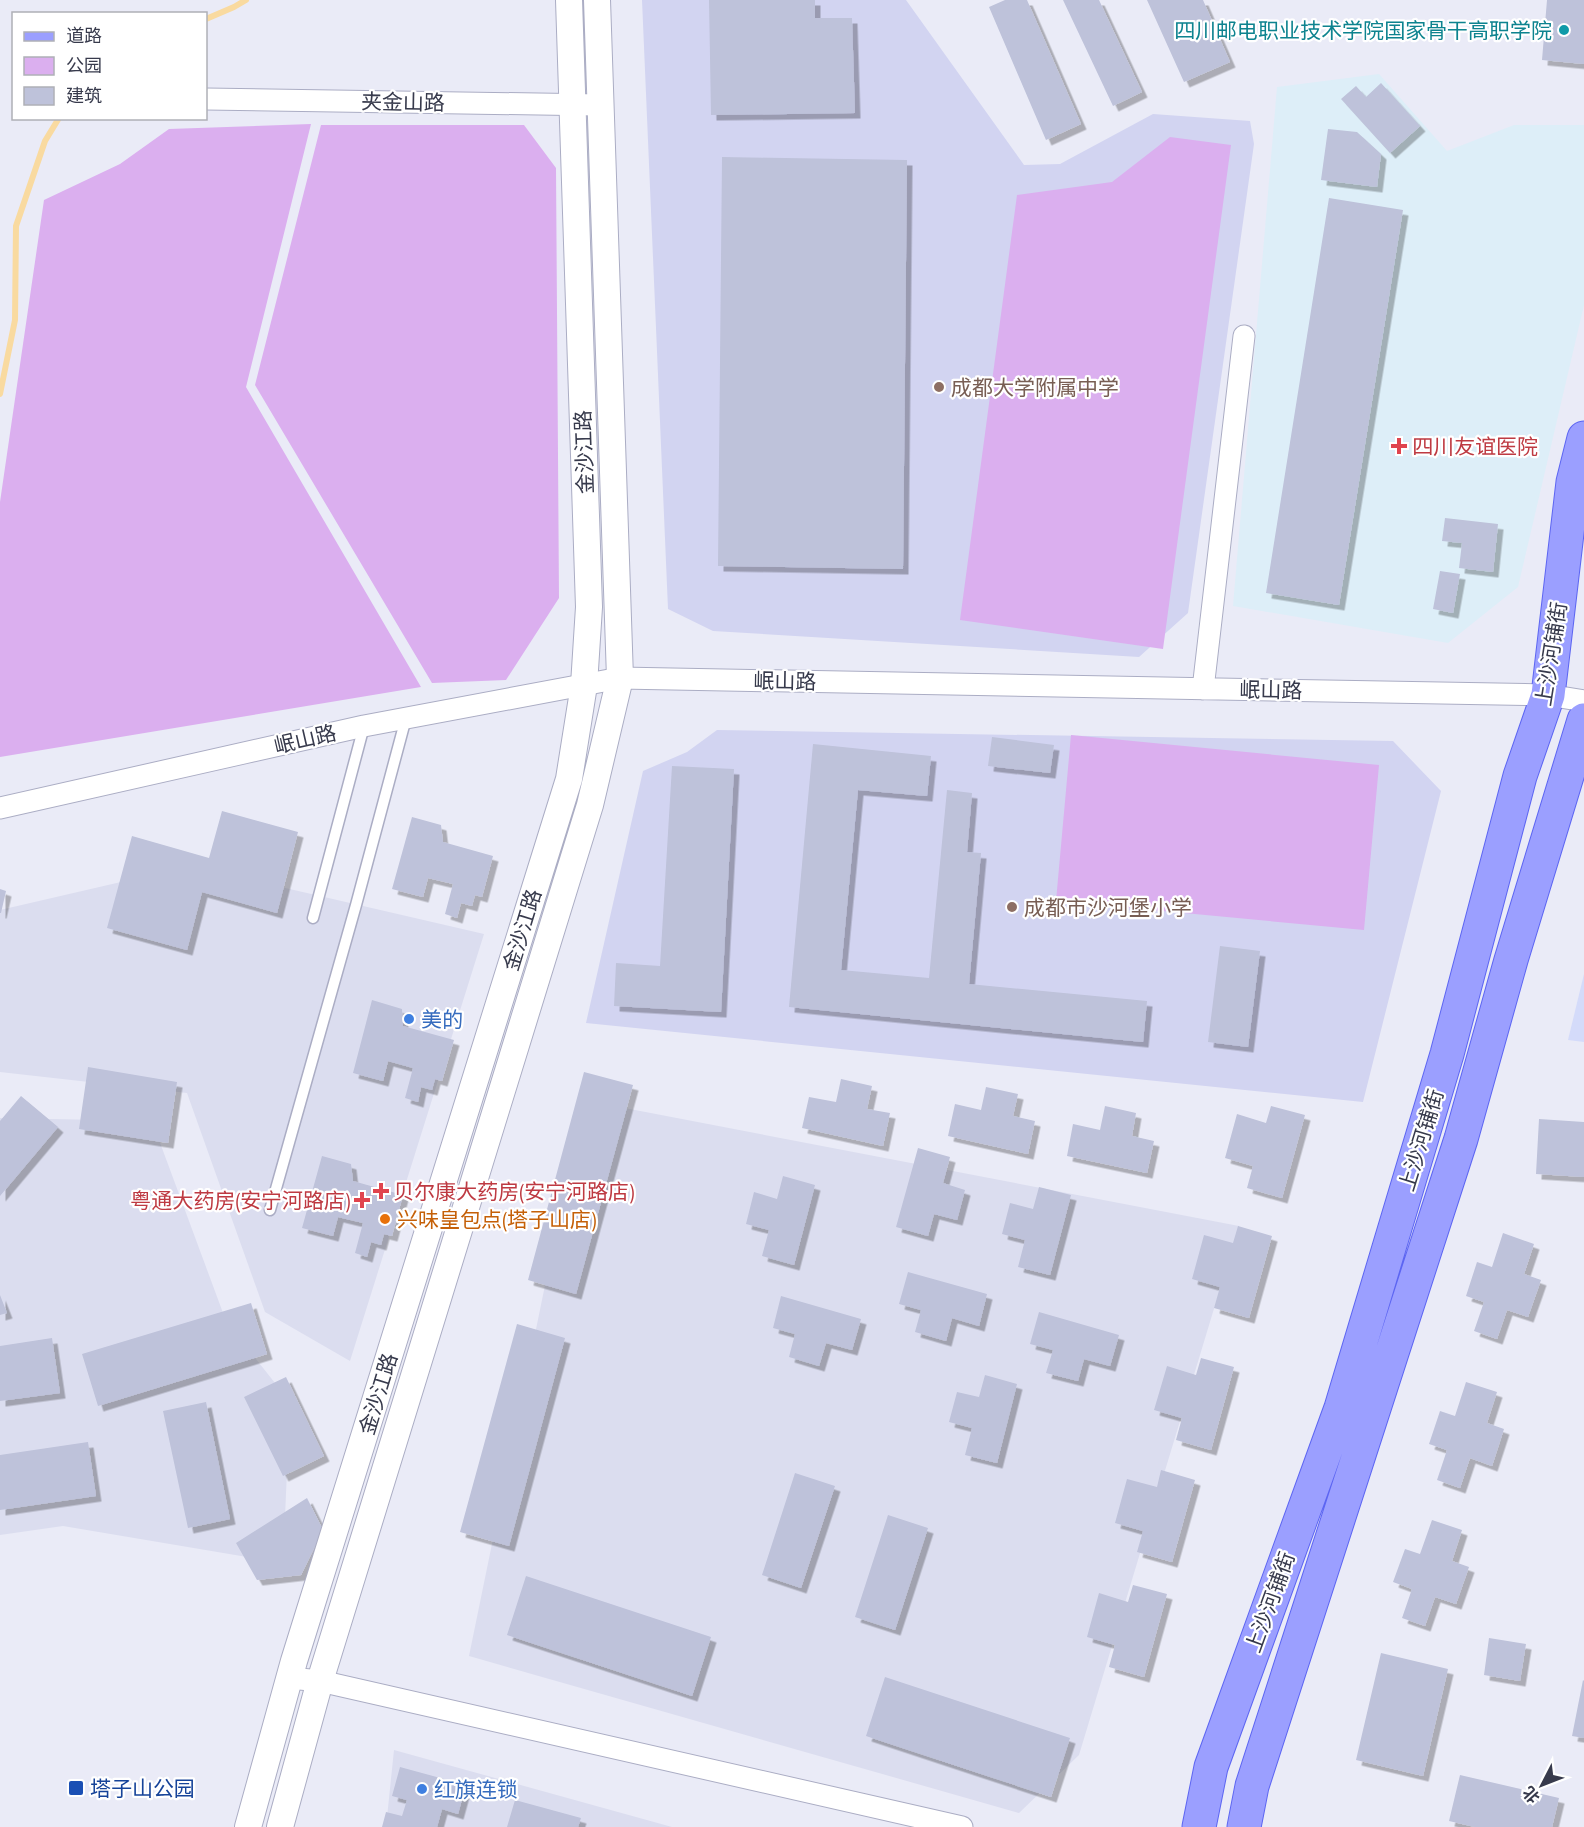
<svg xmlns="http://www.w3.org/2000/svg" width="1584" height="1827" viewBox="0 0 1584 1827" font-family="'PT Sans Narrow','Noto Sans SC',sans-serif">
<style>
.residential{fill:#dbddef}
.commercial{fill:#d4dbfa}
.education{fill:#d2d4f1}
.medical{fill:#ddeef8}
.green{fill:#dbafef}
.lines{fill:none;stroke-linecap:round;stroke-linejoin:round}
.stream{stroke:#f9daa0;stroke-width:6}
.building{fill:#bec2da;filter:url(#shadow)}
.service-casing{stroke:#abadc4;stroke-width:13}
.minor-casing{stroke:#abadc4;stroke-width:23}
.tertiary-casing{stroke:#abadc4;stroke-width:28}
.primary-casing{stroke:#5c65f2;stroke-width:35}
.service{stroke:#fff;stroke-width:10}
.minor{stroke:#fff;stroke-width:21}
.tertiary{stroke:#fff;stroke-width:26}
.primary{stroke:#9b9fff;stroke-width:33}
.culture-dot{fill:#0f9aa8;stroke:#fff;stroke-width:2}
.education-dot{fill:#8d6e63;stroke:#fff;stroke-width:2}
.health-dot{fill:#e0444e;stroke:#fff;stroke-width:2}
.shop-dot{fill:#3f7fe0;stroke:#fff;stroke-width:2}
.food-dot{fill:#e8710a;stroke:#fff;stroke-width:2}
.transit-dot{fill:#1a4fb4;stroke:#fff;stroke-width:2}
.labels{text-anchor:middle;dominant-baseline:central;stroke-width:4.5;stroke-linejoin:round;paint-order:stroke}
.culture-label{font-size:21px;fill:#0d838f;stroke:#fff;text-anchor:end}
.street-label{font-size:21px;fill:#373a4c;stroke:#fff}
.education-label{font-size:21px;fill:#785e54;stroke:#fff;text-anchor:start}
.health-label{font-size:21px;fill:#be3a42;stroke:#fff;text-anchor:start}
.shop-label{font-size:21px;fill:#366cbe;stroke:#fff;text-anchor:start}
.food-label{font-size:21px;fill:#c56008;stroke:#fff;text-anchor:start}
.transit-label{font-size:21px;fill:#164399;stroke:#fff;text-anchor:start}
</style>
<defs>
<filter id="shadow"><feDropShadow dx="5.5" dy="5.5" stdDeviation="0" flood-color="#0004"/></filter>
</defs>
<rect width="100%" height="100%" fill="#eaebf7"/>
<path class="residential" d="M190,866L484,934L350,1361L265,1312L187,1093L0,1072V910Z
M583,1100L1239,1226L1079,1755L1019,1813L469,1656Z
M0,1118L152,1121L226,1321L290,1402L283,1563L63,1526L0,1535Z
M394,1750L672,1827H386Z"/>
<path class="commercial" d="M1584,974V1042L1568,1040Z"/>
<path class="education" d="M642,0H906L1024,165L1060,164L1153,114L1250,121L1254,144L1188,613L1139,657L713,631L668,609Z
M717,730L1393,741L1441,791L1363,1102L586,1023L643,771L687,752Z"/>
<path class="medical" d="M1379,74L1447,151L1514,125H1584V305L1518,587L1448,643L1233,606L1277,87Z"/>
<path class="green" d="M311,124L246,387L421,687L0,757V502L44,200L120,164L169,129Z
M321,125H524L556,168L559,598L506,680L432,683L255,385Z
M1170,137L1231,145L1163,649L960,620L1017,195L1112,182Z
M1071,735L1379,765L1364,930L1056,901Z"/>
<g class="lines">
<path class="stream" d="M206,19L234,7L246,0
M0,394L15,320L16,226L45,141L59,118"/>
</g>
<path class="building" d="M709,0H815V18H852L855,113L711,115Z
M1005,0H1027L1081,124L1046,140L989,7Z
M1063,0H1099L1142,92L1113,106Z
M1147,0H1203L1230,62L1184,82Z
M1547,0H1584V64L1542,60Z
M1381,83L1420,126L1390,153L1341,99L1356,86L1366,97Z
M1328,129L1357,132L1381,154L1377,187L1321,180Z
M722,157L907,160L903,569L718,566Z
M1329,198L1403,210L1339,605L1266,593Z
M1445,518L1498,524L1493,572L1459,568L1462,543L1442,541Z
M1440,571L1460,574L1453,613L1433,609Z
M992,737L1054,745L1050,773L988,766Z
M813,744L931,756L927,796L858,790L841,970L929,978L947,790L972,793L967,852L981,853L969,984L1147,1001L1143,1042L789,1007Z
M672,766L734,769L721,1012L614,1006L616,963L660,966Z
M222,811L298,832L277,913L202,892L187,950L107,928L132,836L209,858Z
M412,817L441,825L443,842L493,856L482,897L475,895L472,906L461,903L457,918L445,914L453,884L428,878L423,897L392,889Z
M0,889L6,891L1,913H0Z
M1220,946L1260,951L1248,1047L1208,1042Z
M372,1000L402,1009L403,1026L454,1040L442,1081L435,1079L432,1090L421,1087L418,1102L405,1098L413,1068L388,1061L383,1081L353,1073Z
M88,1067L177,1082L168,1143L79,1129Z
M584,1072L633,1085L576,1294L528,1280Z
M841,1079L872,1086L867,1109L890,1113L883,1146L802,1128L809,1097L836,1102Z
M986,1087L1018,1094L1013,1116L1035,1121L1028,1154L948,1136L955,1104L981,1110Z
M21,1096L58,1127L0,1196V1121Z
M1105,1106L1136,1113L1132,1136L1154,1141L1147,1173L1067,1156L1073,1124L1100,1130Z
M1271,1106L1305,1115L1282,1198L1247,1188L1253,1166L1225,1158L1237,1114L1266,1123Z
M1539,1119L1584,1122V1177L1536,1174Z
M918,1148L950,1157L943,1183L965,1190L957,1220L934,1214L928,1236L896,1227Z
M322,1156L351,1164L353,1181L403,1195L392,1236L384,1234L381,1245L371,1242L367,1257L355,1253L363,1223L338,1217L333,1236L302,1228Z
M783,1176L815,1185L794,1265L762,1256L769,1230L746,1224L754,1192L777,1199Z
M1039,1187L1071,1195L1050,1275L1018,1267L1025,1240L1002,1234L1010,1203L1033,1209Z
M1238,1226L1272,1236L1249,1318L1214,1308L1220,1287L1192,1279L1204,1235L1233,1243Z
M1503,1233L1534,1244L1524,1274L1541,1280L1528,1317L1507,1310L1497,1339L1474,1331L1484,1302L1466,1296L1477,1262L1492,1267Z
M908,1272L987,1294L979,1326L952,1318L946,1341L915,1332L921,1310L899,1304Z
M0,1295L7,1313L0,1315Z
M781,1296L861,1319L852,1350L826,1343L819,1366L789,1357L795,1334L773,1328Z
M251,1303L267,1354L98,1406L82,1354Z
M1039,1312L1119,1335L1110,1366L1084,1359L1078,1381L1046,1373L1053,1350L1030,1344Z
M517,1324L565,1338L509,1546L460,1532Z
M52,1338L60,1393L0,1401V1346Z
M1201,1358L1234,1367L1211,1450L1176,1440L1182,1418L1154,1410L1167,1366L1196,1375Z
M985,1375L1017,1384L997,1463L965,1455L972,1428L949,1422L957,1392L979,1397Z
M286,1377L324,1456L283,1476L244,1397Z
M1466,1382L1497,1392L1487,1423L1504,1429L1492,1466L1470,1458L1460,1488L1437,1480L1447,1450L1429,1444L1440,1411L1455,1416Z
M206,1402L230,1519L188,1528L163,1411Z
M88,1442L96,1496L0,1510V1455Z
M1161,1470L1195,1480L1172,1562L1137,1552L1143,1531L1115,1523L1127,1479L1157,1487Z
M795,1473L835,1486L801,1588L762,1575Z
M307,1498L323,1530L301,1575L257,1580L236,1543Z
M888,1515L928,1528L895,1630L855,1617Z
M1432,1520L1462,1530L1452,1561L1469,1567L1456,1604L1435,1597L1425,1626L1402,1618L1412,1589L1393,1582L1405,1549L1420,1554Z
M526,1576L711,1637L692,1696L507,1635Z
M1133,1585L1167,1594L1144,1677L1109,1667L1115,1645L1087,1637L1099,1593L1128,1602Z
M1489,1638L1526,1644L1520,1681L1484,1675Z
M1381,1653L1448,1669L1423,1776L1356,1760Z
M885,1677L1070,1738L1051,1797L866,1736Z
M1583,1680L1584,1681V1738L1572,1736Z
M400,1767L466,1785L458,1814L442,1809L437,1827H382L386,1812L402,1816L407,1800L392,1796Z
M1460,1775L1559,1798L1552,1827H1475L1449,1821Z
M515,1800L581,1818L578,1827H507Z"/>
<g class="lines">
<defs>
<path id="service" d="M313,918L364,726
M270,1210L356,905L406,718"/>
<path id="minor" d="M206,99L600,105
M1203,689L1244,336
M0,808L364,726L620,678L1548,695L1584,701
M290,1678L320,1681L962,1827"/>
<path id="tertiary" d="M248,1827L294,1661L569,779L584,685L589,607L569,0
M280,1827L320,1681L590,805L620,678L597,0"/>
<path id="primary" d="M1199,1827L1211,1767L1341,1408L1447,1054L1520,776L1548,695L1573,482L1584,438
M1244,1827L1252,1786L1461,1139L1511,960L1584,720"/>
</defs>
<use href="#service" class="service-casing"/>
<use href="#minor" class="minor-casing"/>
<use href="#tertiary" class="tertiary-casing"/>
<use href="#primary" class="primary-casing"/>
<use href="#service" class="service"/>
<use href="#minor" class="minor"/>
<use href="#tertiary" class="tertiary"/>
<use href="#primary" class="primary"/>
</g>
<circle class="culture-dot" cx="1564" cy="30" r="6"/>
<g class="education-dot">
<circle cx="939" cy="387" r="6"/>
<circle cx="1012" cy="907" r="6"/>
</g>
<g class="health-dot">
<path d="M1396 437h6v6h6v6h-6v6h-6v-6h-6v-6h6z"/>
<path d="M378 1182h6v6h6v6h-6v6h-6v-6h-6v-6h6z"/>
<path d="M359 1191h6v6h6v6h-6v6h-6v-6h-6v-6h6z"/>
</g>
<g class="shop-dot">
<circle cx="409" cy="1019" r="6"/>
<circle cx="422" cy="1789" r="6"/>
</g>
<circle class="food-dot" cx="385" cy="1219" r="6"/>
<rect class="transit-dot" x="68" y="1780" width="16" height="16" rx="3"/>
<g class="labels">
<g class="culture-label">
<text x="1552" y="30">四川邮电职业技术学院国家骨干高职学院</text>
</g>
<g class="street-label">
<text transform="translate(403 102) rotate(1)">夹金山路</text>
<text transform="translate(584 452) rotate(-92)">金沙江路</text>
<text transform="translate(1551 654) rotate(-81)">上沙河铺街</text>
<text transform="translate(785 681) rotate(1)">岷山路</text>
<text transform="translate(1271 690) rotate(1)">岷山路</text>
<text transform="translate(305 739) rotate(-13)">岷山路</text>
<text transform="translate(522 930) rotate(-73)">金沙江路</text>
<text transform="translate(1421 1140) rotate(-73)">上沙河铺街</text>
<text transform="translate(378 1394) rotate(-73)">金沙江路</text>
<text transform="translate(1270 1602) rotate(-70)">上沙河铺街</text>
</g>
<g class="education-label">
<text x="951" y="387">成都大学附属中学</text>
<text x="1024" y="907">成都市沙河堡小学</text>
</g>
<g class="health-label">
<text x="1412" y="446">四川友谊医院</text>
<text x="393" y="1191">贝尔康大药房(安宁河路店)</text>
<text x="350" y="1200" text-anchor="end">粤通大药房(安宁河路店)</text>
</g>
<g class="shop-label">
<text x="421" y="1019">美的</text>
<text x="434" y="1789">红旗连锁</text>
</g>
<g class="food-label">
<text x="397" y="1219">兴味皇包点(塔子山店)</text>
</g>
<g class="transit-label">
<text x="90" y="1788">塔子山公园</text>
</g>
</g>
<rect x="12" y="12" width="195" height="108" fill="#ffffff" stroke="#afb0b7" stroke-width="1.5"/>
<rect x="24" y="32" width="30" height="9" fill="#9b9fff" stroke="#afb0b7" stroke-width="1.5"/>
<text x="66" y="42" font-size="18" fill="#373a4c">道路</text>
<rect x="24" y="57" width="30" height="18" fill="#dbafef" stroke="#afb0b7" stroke-width="1.5"/>
<text x="66" y="72" font-size="18" fill="#373a4c">公园</text>
<rect x="24" y="87" width="30" height="18" fill="#bec2da" stroke="#afb0b7" stroke-width="1.5"/>
<text x="66" y="102" font-size="18" fill="#373a4c">建筑</text>
<g transform="translate(1542 1785) rotate(228)" stroke="#ffffff" stroke-width="4.5" paint-order="stroke">
<path d="M0-4.5L10 22L0 15L-10 22Z" fill="#373a4c"/>
<text y="-9" font-size="16" font-weight="bold" text-anchor="middle" fill="#373a4c">北</text>
</g>
</svg>
